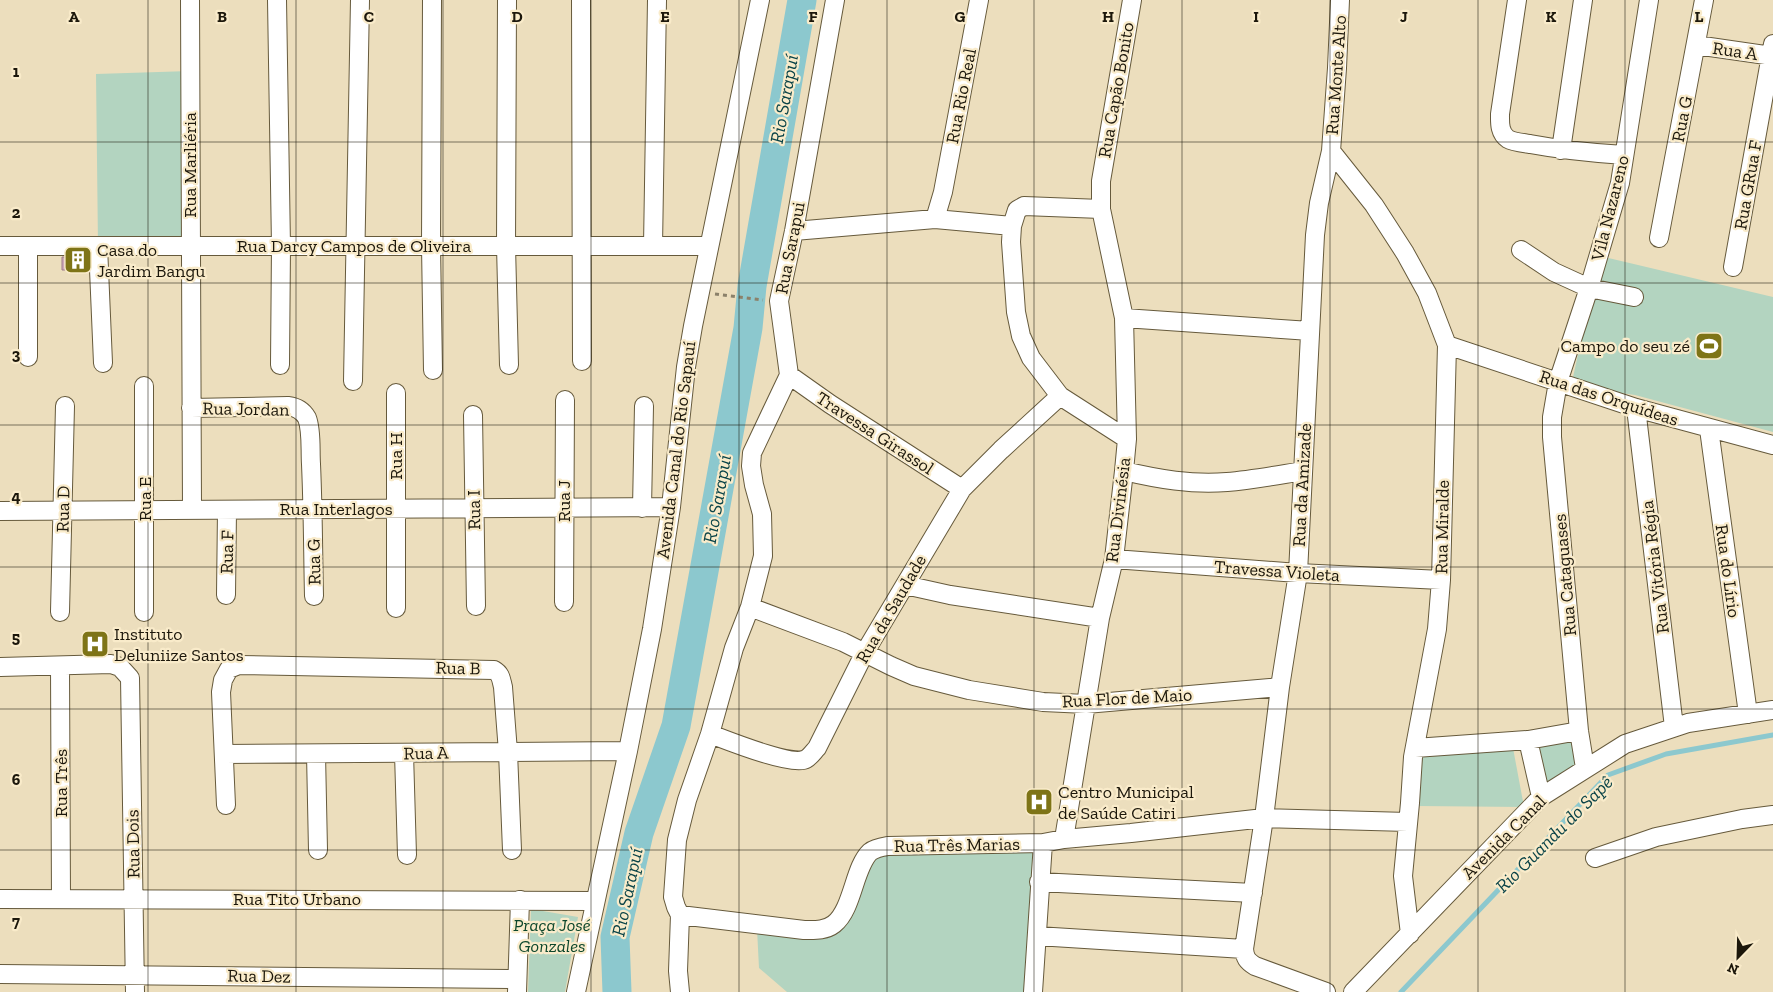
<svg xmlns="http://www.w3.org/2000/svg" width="1773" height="992" viewBox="0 0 1773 992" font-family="'Zilla Slab',serif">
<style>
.green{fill:#b3d4c0}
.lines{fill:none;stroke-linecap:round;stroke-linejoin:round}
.stream{stroke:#8cc8ce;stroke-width:5}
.river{stroke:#8cc8ce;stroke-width:29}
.building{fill:#cea9b8;stroke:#9e7c8b}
.minor-casing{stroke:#665a3c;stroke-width:20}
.path{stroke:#8b816a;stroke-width:3;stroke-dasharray:4 4;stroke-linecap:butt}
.minor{stroke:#fff;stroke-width:18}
.grid{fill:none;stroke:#1c170b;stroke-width:1;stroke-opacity:0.55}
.labels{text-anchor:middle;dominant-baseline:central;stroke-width:4.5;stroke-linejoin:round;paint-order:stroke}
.street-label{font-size:18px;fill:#1c170b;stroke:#f9ebca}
.poi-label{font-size:18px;fill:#1c170b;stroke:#f9ebca;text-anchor:start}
.park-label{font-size:18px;font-style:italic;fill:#0b462b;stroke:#f9ebca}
.water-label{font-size:19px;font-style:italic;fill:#0b4448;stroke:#f9ebca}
.grid-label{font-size:16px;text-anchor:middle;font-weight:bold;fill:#1c170b;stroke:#f9ebca;stroke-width:4.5;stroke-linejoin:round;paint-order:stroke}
</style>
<rect width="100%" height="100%" fill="#ecdebd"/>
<path class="green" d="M190,71L191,246H98L96,74Z
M1600,256L1773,297V432L1635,395L1571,386Z
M1574,734L1575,774L1542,788L1538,745Z
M1513,748L1524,807L1417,806L1416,758Z
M1037,845L1029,992H787L759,968L757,929L830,930L868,861L888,847Z
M531,909L578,917L565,992H528Z"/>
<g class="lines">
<path class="stream" d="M1401,992L1608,775L1666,754L1773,735"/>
<path class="river" d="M617,992L615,937L639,833L676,726L748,328L752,286L802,0"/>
</g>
<path class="building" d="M62,257H88V270H62Z"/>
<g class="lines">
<defs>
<path id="minor" d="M190,0L192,510
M277,0L281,246L280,365
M432,0L431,246L433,370
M507,0L506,246L509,365
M581,0L582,361
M1517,0L1500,114C1500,122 1499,133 1508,139C1513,142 1523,143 1530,144C1562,150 1592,153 1624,155
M1696,45L1773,56
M1561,150L1583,0
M1331,151L1374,205L1405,253L1427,293L1447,345L1441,580L1437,629L1413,757L1410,803L1403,876L1410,934
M935,219L943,192L979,0
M1012,226L1011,242L1016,312L1021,336L1031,358L1060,396L1127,439
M794,231L935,219L1012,226L1017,210L1024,206L1101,209
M1659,238L1704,0
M0,246H708
M28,246V357
M98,246L103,363
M653,246L657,0
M1521,250L1554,272L1589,288L1634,297
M1733,267L1773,44
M1124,318L1310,331
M1447,345L1636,408L1773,445
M789,375L830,404L962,489
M353,381L360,0
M191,408L288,406C296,407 303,411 307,418C312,431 310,450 311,464C313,508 313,552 314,596
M1636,408L1674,727
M473,415L476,606
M1709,429L1748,714
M1124,471C1158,479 1192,485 1227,482C1252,480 1278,475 1303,471
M642,508L644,406
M0,511L671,507
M1114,559L1298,573L1441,580
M905,585L950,595L1100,618
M226,595L227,510
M564,602L565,400
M750,607L843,642L891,666L914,676L969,690L1043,702L1086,704L1280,687
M396,608V393
M60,612L65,406
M144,612V386
M60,666L61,899
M0,667L111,664L120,667L130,678L135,992
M710,734C726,740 793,767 806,759C810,757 814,751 817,748L865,652L962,489L1001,450L1060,396
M1528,740L1541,797
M1415,748L1528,740L1579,731
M404,753L407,855
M224,754L628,751
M316,754L318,850
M1585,768L1579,731L1552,437V417L1558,382L1589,288L1620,183L1649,0
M226,805L221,692L223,680L229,669L239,665L494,670C501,674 501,679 503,687L508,752L512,850
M1064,839L1100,618L1114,559L1124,471L1127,439L1124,318L1101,209V181L1132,0
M1595,858L1656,837L1742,819L1773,815
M1039,882L1253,893
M0,899L595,901
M680,915L804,930C814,930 825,931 834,924C853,909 854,867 870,852C875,848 882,847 888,846L1043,843L1064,839L1131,833L1264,818L1408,822
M1037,936L1244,949
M0,974L517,979
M517,992L520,900
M576,992L628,751L652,629L671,507L686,367L693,326L760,0
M680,992L678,971L680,915L676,907L673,897L677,840L687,800L710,734L734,648L750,607L763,556L762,514L754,485L751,466L752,453L789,375L779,301L794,231L835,0
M1033,992L1043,843
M1326,992L1255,966C1247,961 1245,958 1244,949L1264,818L1280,687L1298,573L1315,235L1319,203L1331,151L1337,68L1340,0
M1353,992L1541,797L1625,744L1688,723L1773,710"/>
</defs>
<use href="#minor" class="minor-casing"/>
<path class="path" d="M715,294L763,300"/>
<use href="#minor" class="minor"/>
</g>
<path class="grid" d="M148,0V992M296,0V992M443,0V992M591,0V992M739,0V992M887,0V992M1034,0V992M1182,0V992M1330,0V992M1478,0V992M1625,0V992M0,142H1773M0,283H1773M0,425H1773M0,567H1773M0,709H1773M0,850H1773"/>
<defs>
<symbol id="building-square" viewBox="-11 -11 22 22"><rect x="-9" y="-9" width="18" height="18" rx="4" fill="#7e7417" stroke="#f9ebca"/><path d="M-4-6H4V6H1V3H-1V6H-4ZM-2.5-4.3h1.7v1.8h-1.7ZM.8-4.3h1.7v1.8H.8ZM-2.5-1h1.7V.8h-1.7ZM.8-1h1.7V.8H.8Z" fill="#fff"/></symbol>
<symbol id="stadium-square" viewBox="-11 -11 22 22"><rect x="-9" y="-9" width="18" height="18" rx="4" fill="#7e7417" stroke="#f9ebca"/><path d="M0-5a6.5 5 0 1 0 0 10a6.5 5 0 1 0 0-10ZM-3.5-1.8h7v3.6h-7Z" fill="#fff"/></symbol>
<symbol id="hospital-square" viewBox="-11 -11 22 22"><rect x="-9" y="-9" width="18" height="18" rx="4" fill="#7e7417" stroke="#f9ebca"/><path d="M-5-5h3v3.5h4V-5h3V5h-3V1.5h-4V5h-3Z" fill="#fff"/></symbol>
</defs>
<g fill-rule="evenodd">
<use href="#building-square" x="62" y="244" width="32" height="32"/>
<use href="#stadium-square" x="1693" y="330" width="32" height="32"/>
<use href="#hospital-square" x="79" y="628" width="32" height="32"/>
<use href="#hospital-square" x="1023" y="786" width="32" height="32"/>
</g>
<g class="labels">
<g class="street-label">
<text transform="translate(1735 51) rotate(8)">Rua A</text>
<text transform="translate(1336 75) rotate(-86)">Rua Monte Alto</text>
<text transform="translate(1116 90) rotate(-80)">Rua Capão Bonito</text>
<text transform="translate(961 96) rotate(-79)">Rua Rio Real</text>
<text transform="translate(1682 119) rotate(-79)">Rua G</text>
<text transform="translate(190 165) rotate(-90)">Rua Marliéria</text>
<text transform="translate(1748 185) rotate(-80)">Rua GRua F</text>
<text transform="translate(1610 208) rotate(-76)">Vila Nazareno</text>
<text x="354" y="246">Rua Darcy Campos de Oliveira</text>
<text transform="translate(790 248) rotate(-79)">Rua Sarapui</text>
<text transform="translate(1609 398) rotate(18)">Rua das Orquídeas</text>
<text transform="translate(246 409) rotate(1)">Rua Jordan</text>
<text transform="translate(875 433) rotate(33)">Travessa Girassol</text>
<text transform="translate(676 450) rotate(-83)">Avenida Canal do Rio Sapauí</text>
<text transform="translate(396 456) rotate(-90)">Rua H</text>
<text transform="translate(1302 485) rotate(-87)">Rua da Amizade</text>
<text transform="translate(145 499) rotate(-90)">Rua E</text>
<text transform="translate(564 501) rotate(-90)">Rua J</text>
<text transform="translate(63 509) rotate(-89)">Rua D</text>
<text x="336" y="509">Rua Interlagos</text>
<text transform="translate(474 510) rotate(-91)">Rua I</text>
<text transform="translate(1118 510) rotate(-83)">Rua Divinésia</text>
<text transform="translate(1442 527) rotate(-89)">Rua Miralde</text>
<text transform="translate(227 552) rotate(-89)">Rua F</text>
<text transform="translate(314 562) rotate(-91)">Rua G</text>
<text transform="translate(1655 567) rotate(-97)">Rua Vitória Régia</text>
<text transform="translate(1277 571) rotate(4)">Travessa Violeta</text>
<text transform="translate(1728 571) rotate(82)">Rua do Lírio</text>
<text transform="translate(1565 575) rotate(-95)">Rua Cataguases</text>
<text transform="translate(891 609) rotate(-60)">Rua da Saudade</text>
<text transform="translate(458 668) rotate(1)">Rua B</text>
<text transform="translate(1127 698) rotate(-3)">Rua Flor de Maio</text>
<text transform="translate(426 753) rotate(-1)">Rua A</text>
<text transform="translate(61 783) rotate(-90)">Rua Três</text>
<text transform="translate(1504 837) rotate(-45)">Avenida Canal</text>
<text transform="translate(133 844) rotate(-91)">Rua Dois</text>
<text transform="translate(957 845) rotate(-1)">Rua Três Marias</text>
<text x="297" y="899">Rua Tito Urbano</text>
<text transform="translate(259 976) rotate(1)">Rua Dez</text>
</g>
<g class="poi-label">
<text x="97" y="250">Casa do<tspan x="97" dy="21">Jardim Bangu</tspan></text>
<text x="1690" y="346" text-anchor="end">Campo do seu zé</text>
<text x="114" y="634">Instituto<tspan x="114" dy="21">Deluniize Santos</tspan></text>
<text x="1058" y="792">Centro Municipal<tspan x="1058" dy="21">de Saúde Catiri</tspan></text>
</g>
<g class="park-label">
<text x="552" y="925">Praça José<tspan x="552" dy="21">Gonzales</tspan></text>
</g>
<g class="water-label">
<text transform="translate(784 99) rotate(-80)">Rio Sarapuí</text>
<text transform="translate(717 499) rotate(-80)">Rio Sarapuí</text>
<text transform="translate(1554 834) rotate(-45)">Rio Guandu do Sapê</text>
<text transform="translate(627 892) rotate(-78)">Rio Sarapuí</text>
</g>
</g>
<g class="grid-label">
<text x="74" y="22">A</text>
<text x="222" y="22">B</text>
<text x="369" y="22">C</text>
<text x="517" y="22">D</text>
<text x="665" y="22">E</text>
<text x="813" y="22">F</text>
<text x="960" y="22">G</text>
<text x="1108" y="22">H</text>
<text x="1256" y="22">I</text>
<text x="1404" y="22">J</text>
<text x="1551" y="22">K</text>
<text x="1699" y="22">L</text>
<text x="16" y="77">1</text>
<text x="16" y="218">2</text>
<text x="16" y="360">3</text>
<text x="16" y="502">4</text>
<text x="16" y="643">5</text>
<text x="16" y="785">6</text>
<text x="16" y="927">7</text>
</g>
<g transform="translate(1738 957) rotate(203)" stroke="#f9ebca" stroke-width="4" paint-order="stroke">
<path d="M0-4L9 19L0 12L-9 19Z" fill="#1c170b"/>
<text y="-8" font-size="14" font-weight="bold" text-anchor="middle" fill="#1c170b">N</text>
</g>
</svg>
